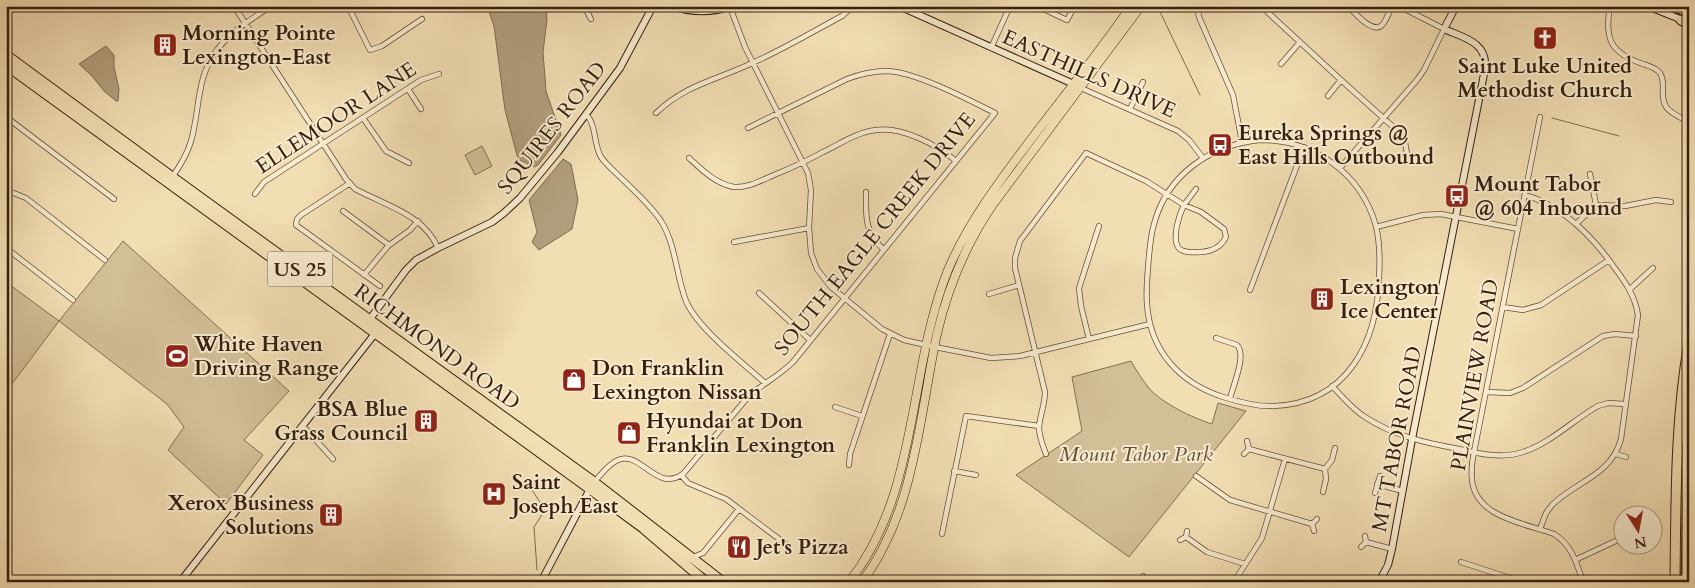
<svg xmlns="http://www.w3.org/2000/svg" width="1695" height="588" viewBox="0 0 1695 588" font-family="Cardo,serif">
<style>
.green{fill:#d2be97;stroke:#836f53}
.water{fill:#b19d7b;stroke:#7f6b50}
.lines{fill:none;stroke-linecap:round;stroke-linejoin:round}
.stream{stroke:#7f6b50;stroke-width:1}
.street-casing{stroke:#645038;stroke-width:6}
.secondary-casing{stroke:#34200f;stroke-width:8}
.primary-casing{stroke:#34200f;stroke-width:9}
.highway-casing{stroke:#34200f;stroke-width:11}
.street{stroke:#f7eace;stroke-width:4.5}
.secondary{stroke:#f7eace;stroke-width:6}
.primary{stroke:#f2deb3;stroke-width:8}
.highway{stroke:#f2deb3;stroke-width:9}
.labels{text-anchor:middle;dominant-baseline:central;stroke-width:4;stroke-linejoin:round;paint-order:stroke}
.shield{fill:#f7eace;stroke:#6e5d48;stroke-width:1}
.shield-label{font-size:20px;font-weight:bold;fill:#34200f}
.poi-label{font-size:21px;font-weight:bold;fill:#34200f;stroke:#f7eace;text-anchor:start}
.street-label{font-size:21px;fill:#34200f;stroke:#f7eace}
.park-label{font-size:21px;font-style:italic;fill:#634f38;stroke:#f7eace}
</style>
<rect width="100%" height="100%" fill="#f2deb3"/>
<filter id="stains"><feTurbulence type="fractalNoise" baseFrequency=".004" numOctaves="4"/><feColorMatrix values="0 0 0 0 .2 0 0 0 0 .09 0 0 0 0 .02 0 0 0 .5 -.17"/></filter>
<radialGradient id="worn" r=".72"><stop offset=".6" stop-color="#630" stop-opacity="0"/><stop offset="1" stop-color="#630" stop-opacity=".3"/></radialGradient>
<path class="green" d="M482,146L492,166L475,175L465,155Z
M123,241L289,391L244,440L263,455L226,504L168,450L184,427L167,404L59,321L6,392V282L59,321Z
M1131,361C1136,370 1142,379 1148,387C1161,403 1193,418 1212,424L1218,403L1246,411L1129,557L1016,475L1082,431L1072,377Z"/>
<path class="water" d="M487,6H546L547,20L543,52L546,91L561,135L538,165L534,167L518,159L505,110L494,26Z
M106,46L114,55V67L119,89L118,101H116L104,91L92,76L79,64Z
M563,159L571,164L578,200L572,229L539,250L532,242L537,232L529,200Z"/>
<g class="lines">
<path class="stream" d="M1156,6L1161,14L1200,95
M1552,118L1619,136
M1684,157L1689,159
M537,570L534,527L545,510L532,490L534,482L540,479"/>
<defs>
<path id="street" d="M234,6L346,179L355,189L363,193C391,207 425,217 438,248
M348,6L370,50L382,46L422,19
M584,6L591,19
M1037,6L1067,20L1075,6
M1197,6L1199,17L1233,95L1242,142
M1261,6L1341,80L1400,133L1405,142L1408,160
M1348,6C1355,13 1374,36 1383,24C1387,19 1389,12 1392,6
M1610,6C1604,40 1611,53 1643,64C1649,66 1656,68 1660,73C1663,77 1663,83 1663,88C1661,109 1670,112 1687,121
M730,7L745,47L808,173L811,190L809,228L811,253L817,269L831,287L882,329L904,340L935,347L991,358L1020,356L1150,324
M991,48L1010,6
M1281,64L1300,42
M1081,88L1178,131L1189,140L1203,158
M408,89L421,109
M1328,96L1341,80
M1130,109L1143,82
M656,113C685,85 716,80 750,64C782,50 812,32 842,16L853,6
M586,114C597,126 593,143 601,157C605,163 611,168 617,174C632,189 649,203 661,221C676,245 676,275 686,301C698,329 742,362 765,383
M6,117L114,199
M1540,117L1474,452C1472,461 1471,470 1472,480C1476,518 1525,523 1554,534C1572,545 1577,564 1583,582
M363,118L386,151L409,163
M1260,140C1314,140 1361,173 1376,226C1380,243 1380,261 1379,278C1377,343 1347,403 1274,406C1257,407 1239,402 1223,397C1180,383 1150,351 1147,304C1146,292 1147,280 1148,268C1149,253 1150,238 1154,224C1167,175 1210,145 1260,140Z
M689,158C702,170 716,184 734,187C748,188 762,180 774,175C791,168 807,161 823,152C840,144 857,132 876,130C902,126 937,145 956,161
M1340,168L1417,80L1424,70L1444,29L1399,6
M1590,174L1596,205
M171,179C179,167 187,155 191,141C200,110 196,77 217,50C231,31 252,19 271,6
M350,183L301,215L297,219L296,225L380,286
M6,190L26,198L105,260
M866,192C866,217 864,231 884,250
M255,194L264,182L421,80L439,74
M1525,195C1563,206 1592,236 1614,267C1626,283 1635,296 1638,315L1621,439C1611,476 1576,481 1552,505L1546,513L1540,529
M1184,205L1201,212L1224,229L1226,237C1219,252 1203,253 1188,252C1184,251 1180,251 1178,247C1172,237 1179,215 1184,205Z
M343,211L389,245
M1576,224L1596,205L1625,206L1656,200L1671,202
M1376,227L1423,215L1441,214L1518,229
M734,242L809,228
M6,248L73,300
M364,275L388,246L410,230L418,221
M1630,289L1653,268
M1250,290L1304,147
M759,293L810,340
M989,294L1019,285
M1503,307L1523,310L1541,305L1609,260
M1216,338L1237,345C1247,355 1233,385 1230,399
M1089,339L1081,306L1079,288L1099,226
M1332,386C1343,397 1352,409 1365,417C1394,436 1426,443 1459,449C1480,454 1502,459 1523,452C1551,443 1573,420 1598,406L1608,403L1625,404
M1486,392L1510,393L1523,388L1603,336L1615,334L1636,336
M835,407L862,416
M303,426L333,459
M1249,449L1325,469
M1046,454C1043,446 1039,437 1039,427C1040,415 1045,404 1045,392L1015,268V258L1020,241L1086,153L1146,181L1184,205L1196,189
M1244,454L1249,449L1247,441
M1616,454L1626,457
M849,465L850,454L890,334
M954,471L976,475
M681,475L688,483L726,499L787,545
M1196,476L1230,500L1312,524
M594,482C601,475 608,464 618,460C641,450 656,493 683,474L748,397C762,384 779,376 793,362L995,113C967,99 918,73 888,71C874,71 860,74 847,79L748,128
M1377,484L1403,491
M1323,492L1326,479L1325,469L1332,460L1335,448
M1375,493L1380,476
M1314,531L1312,524L1317,519
M942,534L966,416L1039,426
M1186,537L1207,552L1245,564
M1180,540L1186,537L1187,531
M1366,542L1392,549
M1361,547L1366,542L1365,536
M693,557L703,553L739,509
M1575,560L1622,538
M1461,562L1522,582
M1143,576L1145,582
M1304,580V582
M1234,582L1262,538L1285,459
M1573,582L1582,578"/>
<path id="secondary" d="M672,6C691,13 713,13 732,6
M899,6L1078,86
M1647,6L1685,21
M1670,6L1689,14
M367,323L406,270L416,260L438,248L492,222L504,213L520,198L558,152L620,68L653,6
M180,582L377,331
M541,582L591,487
M1379,582L1388,565L1392,549L1413,434L1485,69C1488,42 1464,38 1444,29L1456,6"/>
<path id="primary" d="M849,582C920,492 907,372 948,270C968,223 998,183 1029,142C1063,97 1099,53 1131,6
M862,582C915,511 919,418 937,334C948,287 967,242 994,203L1141,6"/>
<path id="highway" d="M1681,20L1689,24
M6,55L172,177L594,482L723,582
M6,65L590,489L643,528L706,582
M1675,582C1676,501 1675,422 1689,342
M1686,582L1689,440"/>
</defs>
<use href="#street" class="street-casing"/>
<use href="#secondary" class="secondary-casing"/>
<use href="#primary" class="primary-casing"/>
<use href="#highway" class="highway-casing"/>
<use href="#street" class="street"/>
<use href="#secondary" class="secondary"/>
<use href="#primary" class="primary"/>
<use href="#highway" class="highway"/>
</g>
<defs>
<symbol id="church-square" viewBox="-11 -11 22 22"><rect x="-9" y="-9" width="18" height="18" rx="4" fill="#8f2418" stroke="#f7eace"/><path d="M-1.2-6h2.4v3.5h3.3v2.4h-3.3V6h-2.4V-.1h-3.3v-2.4h3.3Z" fill="#fff"/></symbol>
<symbol id="building-square" viewBox="-11 -11 22 22"><rect x="-9" y="-9" width="18" height="18" rx="4" fill="#8f2418" stroke="#f7eace"/><path d="M-4-6H4V6H1V3H-1V6H-4ZM-2.5-4.3h1.7v1.8h-1.7ZM.8-4.3h1.7v1.8H.8ZM-2.5-1h1.7V.8h-1.7ZM.8-1h1.7V.8H.8Z" fill="#fff"/></symbol>
<symbol id="bus-square" viewBox="-11 -11 22 22"><rect x="-9" y="-9" width="18" height="18" rx="4" fill="#8f2418" stroke="#f7eace"/><path d="M-5-6H5V4H4V6H2V4H-2V6H-4V4H-5ZM-3.5-4V0h7V-4ZM-3.5 1.2v1.5H-2V1.2ZM2 1.2v1.5H3.5V1.2Z" fill="#fff"/></symbol>
<symbol id="stadium-square" viewBox="-11 -11 22 22"><rect x="-9" y="-9" width="18" height="18" rx="4" fill="#8f2418" stroke="#f7eace"/><path d="M0-5a6.5 5 0 1 0 0 10a6.5 5 0 1 0 0-10ZM-3.5-1.8h7v3.6h-7Z" fill="#fff"/></symbol>
<symbol id="shop-square" viewBox="-11 -11 22 22"><rect x="-9" y="-9" width="18" height="18" rx="4" fill="#8f2418" stroke="#f7eace"/><path d="M-5-2.5h2.3a2.7 3.5 0 0 1 5.4 0H5L5.5 6h-11ZM-1.5-2.5h3a1.5 2.3 0 0 0-3 0Z" fill="#fff"/></symbol>
<symbol id="hospital-square" viewBox="-11 -11 22 22"><rect x="-9" y="-9" width="18" height="18" rx="4" fill="#8f2418" stroke="#f7eace"/><path d="M-5-5h3v3.5h4V-5h3V5h-3V1.5h-4V5h-3Z" fill="#fff"/></symbol>
<symbol id="restaurant-square" viewBox="-11 -11 22 22"><rect x="-9" y="-9" width="18" height="18" rx="4" fill="#8f2418" stroke="#f7eace"/><path d="M-5-6h1v4h1v-4h1v4h1v-4h1v5L-1.5 .5V6h-2V.5L-5-1ZM5-6V6H3V1.5H1.5Q1.5-4 5-6Z" fill="#fff"/></symbol>
</defs>
<g fill-rule="evenodd">
<use href="#church-square" x="1531" y="24" width="28" height="28"/>
<use href="#building-square" x="151" y="31" width="28" height="28"/>
<use href="#bus-square" x="1206" y="131" width="28" height="28"/>
<use href="#bus-square" x="1443" y="182" width="28" height="28"/>
<use href="#building-square" x="1308" y="285" width="28" height="28"/>
<use href="#stadium-square" x="163" y="342" width="28" height="28"/>
<use href="#shop-square" x="560" y="366" width="28" height="28"/>
<use href="#building-square" x="412" y="407" width="28" height="28"/>
<use href="#shop-square" x="615" y="419" width="28" height="28"/>
<use href="#hospital-square" x="480" y="480" width="28" height="28"/>
<use href="#building-square" x="317" y="501" width="28" height="28"/>
<use href="#restaurant-square" x="725" y="533" width="28" height="28"/>
</g>
<g class="labels">
<rect class="shield" x="267.5" y="251.5" width="65" height="35" rx="4"/>
<g class="shield-label">
<text x="300" y="269">US 25</text>
</g>
<g class="poi-label">
<text x="182" y="33">Morning Pointe<tspan x="182" dy="24">Lexington-East</tspan></text>
<text x="1545" y="66" text-anchor="middle">Saint Luke United<tspan x="1545" dy="24">Methodist Church</tspan></text>
<text x="1238" y="133">Eureka Springs @<tspan x="1238" dy="24">East Hills Outbound</tspan></text>
<text x="1474" y="184">Mount Tabor<tspan x="1474" dy="24">@ 604 Inbound</tspan></text>
<text x="1340" y="287">Lexington<tspan x="1340" dy="24">Ice Center</tspan></text>
<text x="194" y="344">White Haven<tspan x="194" dy="24">Driving Range</tspan></text>
<text x="592" y="368">Don Franklin<tspan x="592" dy="24">Lexington Nissan</tspan></text>
<text x="408" y="409" text-anchor="end">BSA Blue<tspan x="408" dy="24">Grass Council</tspan></text>
<text x="646" y="421">Hyundai at Don<tspan x="646" dy="24">Franklin Lexington</tspan></text>
<text x="512" y="482">Saint<tspan x="512" dy="24">Joseph East</tspan></text>
<text x="314" y="503" text-anchor="end">Xerox Business<tspan x="314" dy="24">Solutions</tspan></text>
<text x="756" y="547">Jet's Pizza</text>
</g>
<g class="street-label">
<text transform="translate(1089 74) rotate(24)">EASTHILLS DRIVE</text>
<text transform="translate(336 118) rotate(-33)">ELLEMOOR LANE</text>
<text transform="translate(552 128) rotate(-52)">SQUIRES ROAD</text>
<text transform="translate(875 234) rotate(-51)">SOUTH EAGLE CREEK DRIVE</text>
<text transform="translate(437 347) rotate(36)">RICHMOND ROAD</text>
<text transform="translate(1475 375) rotate(-80)">PLAINVIEW ROAD</text>
<text transform="translate(1397 439) rotate(-79)">MT TABOR ROAD</text>
</g>
<g class="park-label">
<text x="1136" y="454">Mount Tabor Park</text>
</g>
</g>
<rect width="1695" height="588" fill="none" stroke="#f2deb3" stroke-width="25"/>
<rect x="8" y="8" width="1680" height="573" fill="none" stroke="#34200f" stroke-width="2.5"/>
<rect x="12" y="12" width="1670" height="563" fill="none" stroke="#34200f"/>
<g transform="translate(1638 530) rotate(169)"><circle r="24" fill="#f7eace" stroke="#a99982"/>
<path d="M0-4L9 19L0 12L-9 19Z" fill="#8f2418"/>
<text y="-8" font-size="14" font-weight="bold" text-anchor="middle" fill="#34200f">N</text>
</g>
<rect width="100%" height="100%" filter="url(#stains)"/>
<rect width="100%" height="100%" fill="url(#worn)"/>
</svg>
